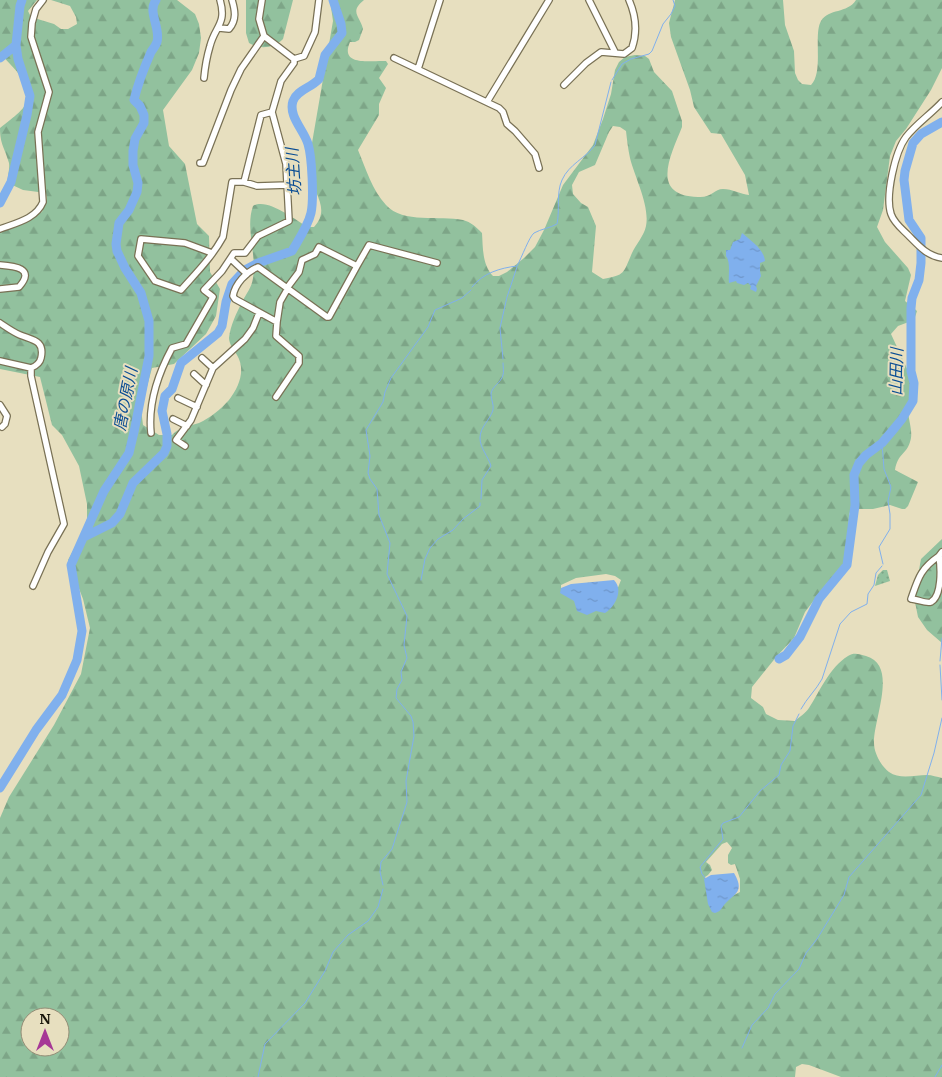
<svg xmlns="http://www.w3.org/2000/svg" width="942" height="1077" viewBox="0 0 942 1077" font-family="Merriweather,'Noto Sans JP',serif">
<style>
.grass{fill:url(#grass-dots)}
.forest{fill:url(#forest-firs);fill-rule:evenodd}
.water{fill:url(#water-ripples)}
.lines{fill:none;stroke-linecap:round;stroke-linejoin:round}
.stream{stroke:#80b0ed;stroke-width:1}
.river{stroke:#80b0ed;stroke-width:9}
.minor-casing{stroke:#797155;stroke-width:8}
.minor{stroke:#fff;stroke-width:5.5}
.labels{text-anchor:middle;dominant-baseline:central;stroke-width:4;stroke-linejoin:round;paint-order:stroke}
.water-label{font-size:16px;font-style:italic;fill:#0a4d94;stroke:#e7dfbf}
</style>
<defs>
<pattern id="grass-dots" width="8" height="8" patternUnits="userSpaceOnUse" patternTransform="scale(1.25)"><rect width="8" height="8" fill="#92c19e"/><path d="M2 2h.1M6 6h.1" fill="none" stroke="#7da587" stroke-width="1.8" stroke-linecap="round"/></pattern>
<pattern id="forest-firs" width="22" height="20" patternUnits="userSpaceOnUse" patternTransform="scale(1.25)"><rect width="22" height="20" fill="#92c19e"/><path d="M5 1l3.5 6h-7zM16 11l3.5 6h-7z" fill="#7da587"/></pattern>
<pattern id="water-ripples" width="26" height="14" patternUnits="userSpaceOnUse" patternTransform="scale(1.25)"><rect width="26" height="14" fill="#80b0ed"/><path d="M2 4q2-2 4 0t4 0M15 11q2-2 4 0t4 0" fill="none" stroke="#6e96ca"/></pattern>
</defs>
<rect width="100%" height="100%" fill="#e7dfbf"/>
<path class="grass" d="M883,570H887L890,581L875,586L878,575Z"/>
<path class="forest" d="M0,0H37L28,11L31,17L54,24L61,29H68L77,24L76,17L70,6L51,0H177L195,14L199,24L201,38L199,53L192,70L163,110L169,146L185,164L197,224L209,236L210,272L220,289L216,316L206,334L174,364L152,368L141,409L143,425L159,435H172C181,426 187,427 199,423C210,418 221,409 229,400C239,387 246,370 237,355C234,350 229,344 229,338C230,326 237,312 242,302C246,294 252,287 253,278C257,254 245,229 253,206C267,197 295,220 308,227H314C331,208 313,194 311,175C309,164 311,153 312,143L333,21L330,0H364C349,12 360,16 363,29L359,40L355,42H350C339,67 372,60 386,61L388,64L379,78L386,88L379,104V115L358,150C366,169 372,190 386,205C403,224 440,215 463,220C471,222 476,227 482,233C483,247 482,265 493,276H499L507,272L524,258L535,247L544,230L563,185L593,145L603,119L611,94L615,70L619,62L625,57L635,55L645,56L649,59L654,72L672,91L682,121V127C671,155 649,196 698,197C712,198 714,189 723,189C732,189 741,194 749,195L745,175L721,134L711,133L694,107L690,90L671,37L669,23L675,0H783L785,25L794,51L795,73L798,80L802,84L811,85C824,72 813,35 821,21C829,8 847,14 856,0H942V68L931,90L906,129L896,141L890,156L883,210L877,227L885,242L908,268L911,275L905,301L917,311L914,320L898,326L891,334L914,384C916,399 910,396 908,406C907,418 914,431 910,442C906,455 898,453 895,470L918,482L908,506L905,509H902L890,505L873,509H851L849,515L848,544L845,571L841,576L827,583L805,612L794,638L777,656L752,687L751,698L763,707L766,714L778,720L795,721C799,717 806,713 809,708C820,691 829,668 848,656C854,652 859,654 866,656C899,665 873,720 874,743C874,753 881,766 889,772C900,780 915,775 927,775C932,775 937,777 942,778V1077H841L809,1065L802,1064L796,1067L795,1077H0V818L9,797L54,725L81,674L90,628L83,599L68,560L82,534L87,519V504L79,466L62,435L52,425L40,377L0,369V232L42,212L47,199L46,193L23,190L8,183C7,176 10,170 9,163C5,148 0,145 0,128C19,112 38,104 21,77C15,68 6,61 0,52ZM613,126L620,127L626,131C627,140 628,149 630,158C635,178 650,206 646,226C644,236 636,244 632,253C623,273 626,275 603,279L592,272L596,226L588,207L581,203L573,194L572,185L579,172L595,165L609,132ZM606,574L615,576L621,580L615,595L577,600L561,590V585L576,578ZM727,842L732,848L728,855V863L731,865L735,864L740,879V892L732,896L705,880V877L708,875L712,870L710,865L706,862L722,844ZM30,1017H60V1047H30Z
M246,0H293L283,39C274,48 260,50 249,43L246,33Z
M942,539V643L927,630L918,617L914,597L921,559Z"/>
<path class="water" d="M742,233C750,240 764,249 765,261L760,263V271L761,276L756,286L757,289L756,292L750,289L751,286L748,283L744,285L737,283L736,281L729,283C728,275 731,263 726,256V250H730L733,242L740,239Z
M614,580C624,590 615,607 605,613L596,611L587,615L577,611L574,601L560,593L561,588L571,584Z
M734,873C745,892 735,893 724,905C721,909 721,911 715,913L712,912L708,904L704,879L711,875Z"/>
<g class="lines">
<path class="stream" d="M612,80L622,64L631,59L649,54L652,51L663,24L671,14L675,6L673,0
M472,287C483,273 500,268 517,266C522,257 529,237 534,233C541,229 550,228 557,224C560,210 556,193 562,180C569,164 586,158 595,145L611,82
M503,359L500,328L507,297L517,267
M882,443L884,469L891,487L888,501L890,514V529L879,547L883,564
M481,499L482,480L491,466C488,456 480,448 480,438C480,427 490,420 493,410C494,404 491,400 491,394C492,386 501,383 503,375C504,372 503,367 503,363
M421,580L425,559L430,548L438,539L453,530L463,519L480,506V503
M940,661L942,638
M940,665L942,700
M801,709C807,698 816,690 822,679L840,624L851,612L867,604L868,594L874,585L876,573L882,566
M706,879L702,874L700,867L723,839L721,826L723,823L739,817L760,791L779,775L781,765L790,751L793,726L799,714
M383,885L380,872L381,862L392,849L407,802L406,781L414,736L413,722L411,716L396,698L397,689L402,680L401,672L407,658L404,645L407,616L387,574L390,543L379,515L377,489L370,479L368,473L370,456L366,430L383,402L385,392L391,378L428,327L435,310L462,298L471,290
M742,1048L752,1025L768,1008L775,994L799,969L806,953L817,939L844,895L849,877L921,795L934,753L942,718
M258,1077L265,1044L305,1003L325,971L333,952L348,935L368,921L378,907L383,889
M935,1077L942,1065"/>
<path class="river" d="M0,58L16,45
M0,203L11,182L27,115L30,96L18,59L16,45L20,6L22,0
M245,270L258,263L292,251C299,239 308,226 311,213C314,199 312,157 308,144C304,130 288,116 293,101C297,90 311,88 319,79L325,55L342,33L341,24L333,0
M84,537L112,523L120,514L133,483L164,453L167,446V434L162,411L165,396L172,389L181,363L218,333L222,326L226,302L232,284L242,273
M779,659L786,655L800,637L819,599L847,565L855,505L854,475L859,463L866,455L882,443L893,430L902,419L913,401L914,383L911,371V308L912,298L919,280L921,263V238L909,220L904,180L905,171L913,143L921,134L942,122
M0,788L36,730L62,695L77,660L82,631L71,565L104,491L129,453L134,432L149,356V321L141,293L125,268L117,251L116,244L119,223L129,210L137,192L138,183L133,165V151L135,139L144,123V115L140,106L134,100C138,83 144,68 151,52C153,49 156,45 157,42C161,28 147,12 156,0"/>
<defs>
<path id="minor" d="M262,0L259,19L264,36L294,59
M589,0L615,52
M219,28L229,29C237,20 235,10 232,0
M394,58L499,108L503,112L507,124L515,131L535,154L539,168
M294,59L304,56L315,32L319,0
M418,69L440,0
M204,78C205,67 207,56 210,46C215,26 227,24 220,0
M564,85L586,63L601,52L624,54L632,48C638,31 636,16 629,0
M487,102L549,0
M942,102C931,114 916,124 906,137C895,152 885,196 891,214C894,223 902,229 908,235C918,245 927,256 942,258
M200,163H203L231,90L241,69L264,36
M244,182L261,115L272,112
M0,229C16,223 36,219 43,202L38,132L49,92L31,37L32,23L36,9L43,0
M212,253L185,243L141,239L138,256L155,281L181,290C196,273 212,257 223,237L232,182H244L257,186L288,185
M231,259L247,274
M0,265C14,266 36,268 19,287L0,289
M357,266L369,245L437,263
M277,322L280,302L288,288
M0,323C6,327 13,332 20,335C32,340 45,340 41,358C40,363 36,366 31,368L0,361
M202,358L213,368
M31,368V376L64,524L48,552L33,586
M194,374L206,385
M276,397L299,363V356L276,336L277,322L235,299L233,296C235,284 246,272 258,267L327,317H329L357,266L319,247L315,254L302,260L299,272L287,288
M178,398L197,407
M0,405L7,416L5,424L2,427
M173,419L187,426
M151,433C148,404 158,374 172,348L186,344L213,297L204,290L222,271L234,253H245L258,236L289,221L286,164L272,112L281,81L294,63V59
M185,446L176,440L191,420L213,368L245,339L253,328L259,313
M939,556C920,569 918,579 911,599C917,599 926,604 931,602C942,596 941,568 939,556L942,552"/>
</defs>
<use href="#minor" class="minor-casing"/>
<use href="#minor" class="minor"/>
</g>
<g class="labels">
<g class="water-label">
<text transform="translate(293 172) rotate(-94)">坊主川</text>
<text transform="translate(896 372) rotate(-89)">山田川</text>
<text transform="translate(125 399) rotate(-79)">唐の原川</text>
</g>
</g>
<g transform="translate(45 1032)"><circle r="24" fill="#e7dfbf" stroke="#938d76"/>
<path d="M0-4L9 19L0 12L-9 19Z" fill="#a63896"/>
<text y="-8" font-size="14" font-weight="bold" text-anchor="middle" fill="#161308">N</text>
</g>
</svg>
